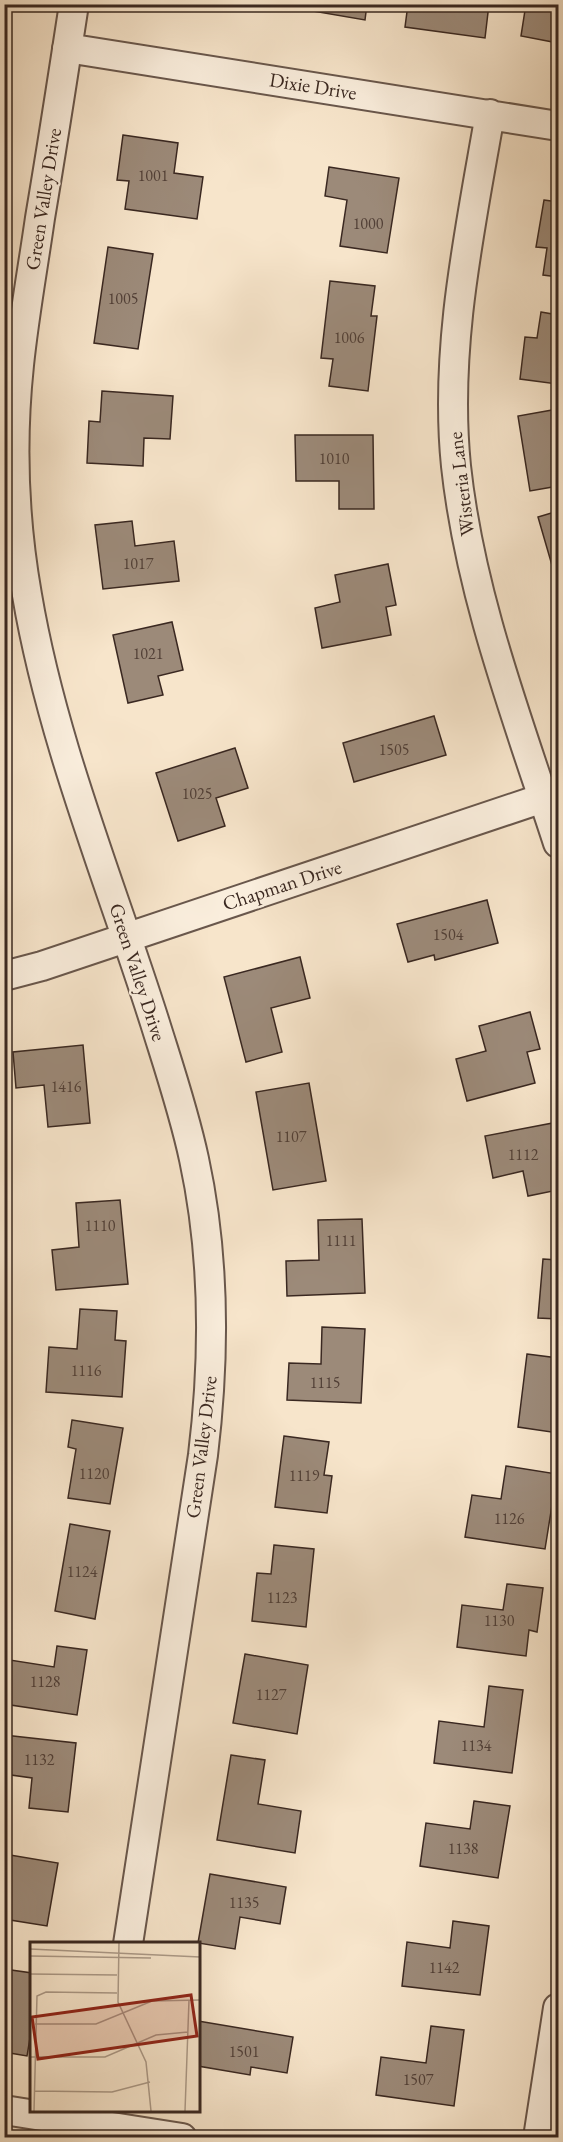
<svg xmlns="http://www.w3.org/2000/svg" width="563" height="2142" viewBox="0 0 563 2142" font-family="'EB Garamond',serif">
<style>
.building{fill:#9c8a79;stroke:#3a2821;stroke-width:1.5}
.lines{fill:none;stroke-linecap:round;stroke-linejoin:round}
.street-casing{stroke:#69574c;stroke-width:32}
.street{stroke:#faeedd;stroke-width:28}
.labels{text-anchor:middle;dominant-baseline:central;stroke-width:4.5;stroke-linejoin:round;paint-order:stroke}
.number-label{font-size:16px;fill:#524037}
.street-label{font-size:20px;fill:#3a2821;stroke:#faeedd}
.inset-road{fill:none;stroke:#ab9987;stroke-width:1.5}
.view{fill:#8f2418;fill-opacity:0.15;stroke:#8f2418;stroke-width:3}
.inset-edge{fill:none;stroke:#3a2821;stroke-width:3}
</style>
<rect width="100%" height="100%" fill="#f7e5cb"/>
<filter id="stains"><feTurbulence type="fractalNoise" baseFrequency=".00333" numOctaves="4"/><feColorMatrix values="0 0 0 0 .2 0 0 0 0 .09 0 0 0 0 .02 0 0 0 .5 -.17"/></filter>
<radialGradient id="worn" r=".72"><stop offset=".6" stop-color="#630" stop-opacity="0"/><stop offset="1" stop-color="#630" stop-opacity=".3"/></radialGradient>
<path class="building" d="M272,4H367L365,20Z
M408,4H489L485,38L405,27Z
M526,4H558V43L521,36Z
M123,135L178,143L174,173L203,177L197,219L125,209L129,181L117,180Z
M329,167L399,178L387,253L340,246L347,200L325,196Z
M544,200L558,202V277L543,275L547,248L536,247Z
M108,247L153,254L138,349L94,343Z
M330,281L375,286L371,316H377L368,391L329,386L333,359L321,358Z
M541,312L558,315L557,384L520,379L525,337L537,338Z
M102,391L173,396L170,439L144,438L143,466L87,463L89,421L100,422Z
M558,409V486L530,491L518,416Z
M295,435H373L374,509H339V481H296Z
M558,511V586L538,517Z
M132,521L135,546L174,541L179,581L103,589L95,525Z
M388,564L396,605L386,607L391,635L322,648L315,608L340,602L335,575Z
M172,622L183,670L158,676L163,695L128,703L113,635Z
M434,716L446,755L354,782L343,743Z
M235,748L248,788L216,798L225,826L178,841L156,773Z
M487,900L498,943L435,960L434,955L408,962L397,924Z
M300,957L310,998L271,1008L282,1052L246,1062L224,977Z
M530,1012L540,1049L527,1052L535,1083L467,1101L456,1059L486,1051L479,1026Z
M83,1045L90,1123L48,1127L44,1085L16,1088L13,1052Z
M309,1083L326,1181L273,1190L256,1092Z
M558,1122V1190L528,1196L523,1171L493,1178L485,1136Z
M120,1200L128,1284L56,1290L52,1250L79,1247L76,1203Z
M362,1219L365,1293L287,1296L286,1261L319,1260L318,1220Z
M543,1259L558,1260V1319L538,1318Z
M80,1309L117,1311L115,1340L126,1341L122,1397L46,1392L49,1347L77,1349Z
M322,1327L365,1329L361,1403L287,1400L289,1363L321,1364Z
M527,1354L558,1358V1433L518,1427Z
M72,1420L123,1428L110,1504L68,1498L76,1449L68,1447Z
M284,1436L329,1442L324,1475L332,1476L327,1513L275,1507Z
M506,1466L557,1474L545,1549L465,1537L472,1495L501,1499Z
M70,1524L110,1531L95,1619L55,1611Z
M274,1545L314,1549L306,1627L252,1621L257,1573L271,1574Z
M507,1584L543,1588L537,1632L529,1630L526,1656L457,1647L462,1605L503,1610Z
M57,1646L87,1650L77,1715L4,1704L10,1660L54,1667Z
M245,1654L308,1665L297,1734L233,1723Z
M489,1686L523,1690L512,1773L434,1763L439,1721L484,1727Z
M4,1735L76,1743L68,1812L29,1808L32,1778L4,1774Z
M231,1755L265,1760L258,1804L301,1811L295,1853L217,1840Z
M474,1801L510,1806L498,1878L420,1866L426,1823L470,1829Z
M4,1854L58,1863L47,1926L4,1919Z
M210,1874L286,1887L280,1924L240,1917L235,1949L198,1943Z
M453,1921L489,1926L480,1995L402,1986L407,1942L450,1948Z
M4,1969L32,1973V2026L27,2056L4,2052Z
M198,2021L293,2037L287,2073L251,2067L250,2075L198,2066Z
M431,2026L464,2030L454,2106L376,2095L381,2057L426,2063Z"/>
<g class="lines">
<defs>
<path id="street" d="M74,4C63,76 52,147 40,218C33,267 24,316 19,365C11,441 14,521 27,595C52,742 110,881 155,1023C169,1068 184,1112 194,1159C215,1256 215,1356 203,1455L128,1944
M67,48L558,126
M490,114C470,230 444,348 456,466C470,596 518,720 558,843
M4,976L42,966L558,793
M4,2110L182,2138
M538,2138L558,2008"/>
</defs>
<use href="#street" class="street-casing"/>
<use href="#street" class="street"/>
</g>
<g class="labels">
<g class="number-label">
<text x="153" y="175">1001</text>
<text x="368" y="223">1000</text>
<text x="123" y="298">1005</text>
<text x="349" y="337">1006</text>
<text x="334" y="458">1010</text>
<text x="138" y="563">1017</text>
<text x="148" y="653">1021</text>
<text x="394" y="749">1505</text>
<text x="197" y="793">1025</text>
<text x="448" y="934">1504</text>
<text x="66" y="1086">1416</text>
<text x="291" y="1136">1107</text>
<text x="523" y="1154">1112</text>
<text x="100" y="1225">1110</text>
<text x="341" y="1240">1111</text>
<text x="86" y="1370">1116</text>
<text x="325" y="1382">1115</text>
<text x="94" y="1473">1120</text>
<text x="304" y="1475">1119</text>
<text x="509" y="1518">1126</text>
<text x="82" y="1571">1124</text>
<text x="282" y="1597">1123</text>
<text x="499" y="1620">1130</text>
<text x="45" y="1681">1128</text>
<text x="271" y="1694">1127</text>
<text x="476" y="1745">1134</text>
<text x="39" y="1759">1132</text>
<text x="463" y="1848">1138</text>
<text x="244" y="1902">1135</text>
<text x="444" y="1967">1142</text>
<text x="244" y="2051">1501</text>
<text x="418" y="2079">1507</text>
</g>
<g class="street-label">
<text transform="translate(313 86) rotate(9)">Dixie Drive</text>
<text transform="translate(43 199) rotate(-81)">Green Valley Drive</text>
<text transform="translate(461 484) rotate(-97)">Wisteria Lane</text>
<text transform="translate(282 885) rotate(-18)">Chapman Drive</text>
<text transform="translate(138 972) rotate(72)">Green Valley Drive</text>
<text transform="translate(201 1447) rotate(-83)">Green Valley Drive</text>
</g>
</g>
<g transform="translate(30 1942)">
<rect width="170" height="170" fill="#f7e5cb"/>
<path class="inset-road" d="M47,0H68M89,0L88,60L116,120L121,169M0,7L170,15M0,14L121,16M0,32L87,33M5,82H66L122,59L170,58M0,115H75L126,93L158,90M4,149L82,150L120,140M4,169L7,54L16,50L87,51M155,169L159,58"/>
<path class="view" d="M161,53L167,94L8,117L2,75Z"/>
<rect width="170" height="170" class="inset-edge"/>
</g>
<rect width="563" height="2142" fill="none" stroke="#f7e5cb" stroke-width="24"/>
<rect x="6" y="6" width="551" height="2130" fill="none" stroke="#3a2821" stroke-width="3"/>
<rect x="12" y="12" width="539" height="2118" fill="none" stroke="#3a2821" stroke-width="1.5"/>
<rect width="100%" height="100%" filter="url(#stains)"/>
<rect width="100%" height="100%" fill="url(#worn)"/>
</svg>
